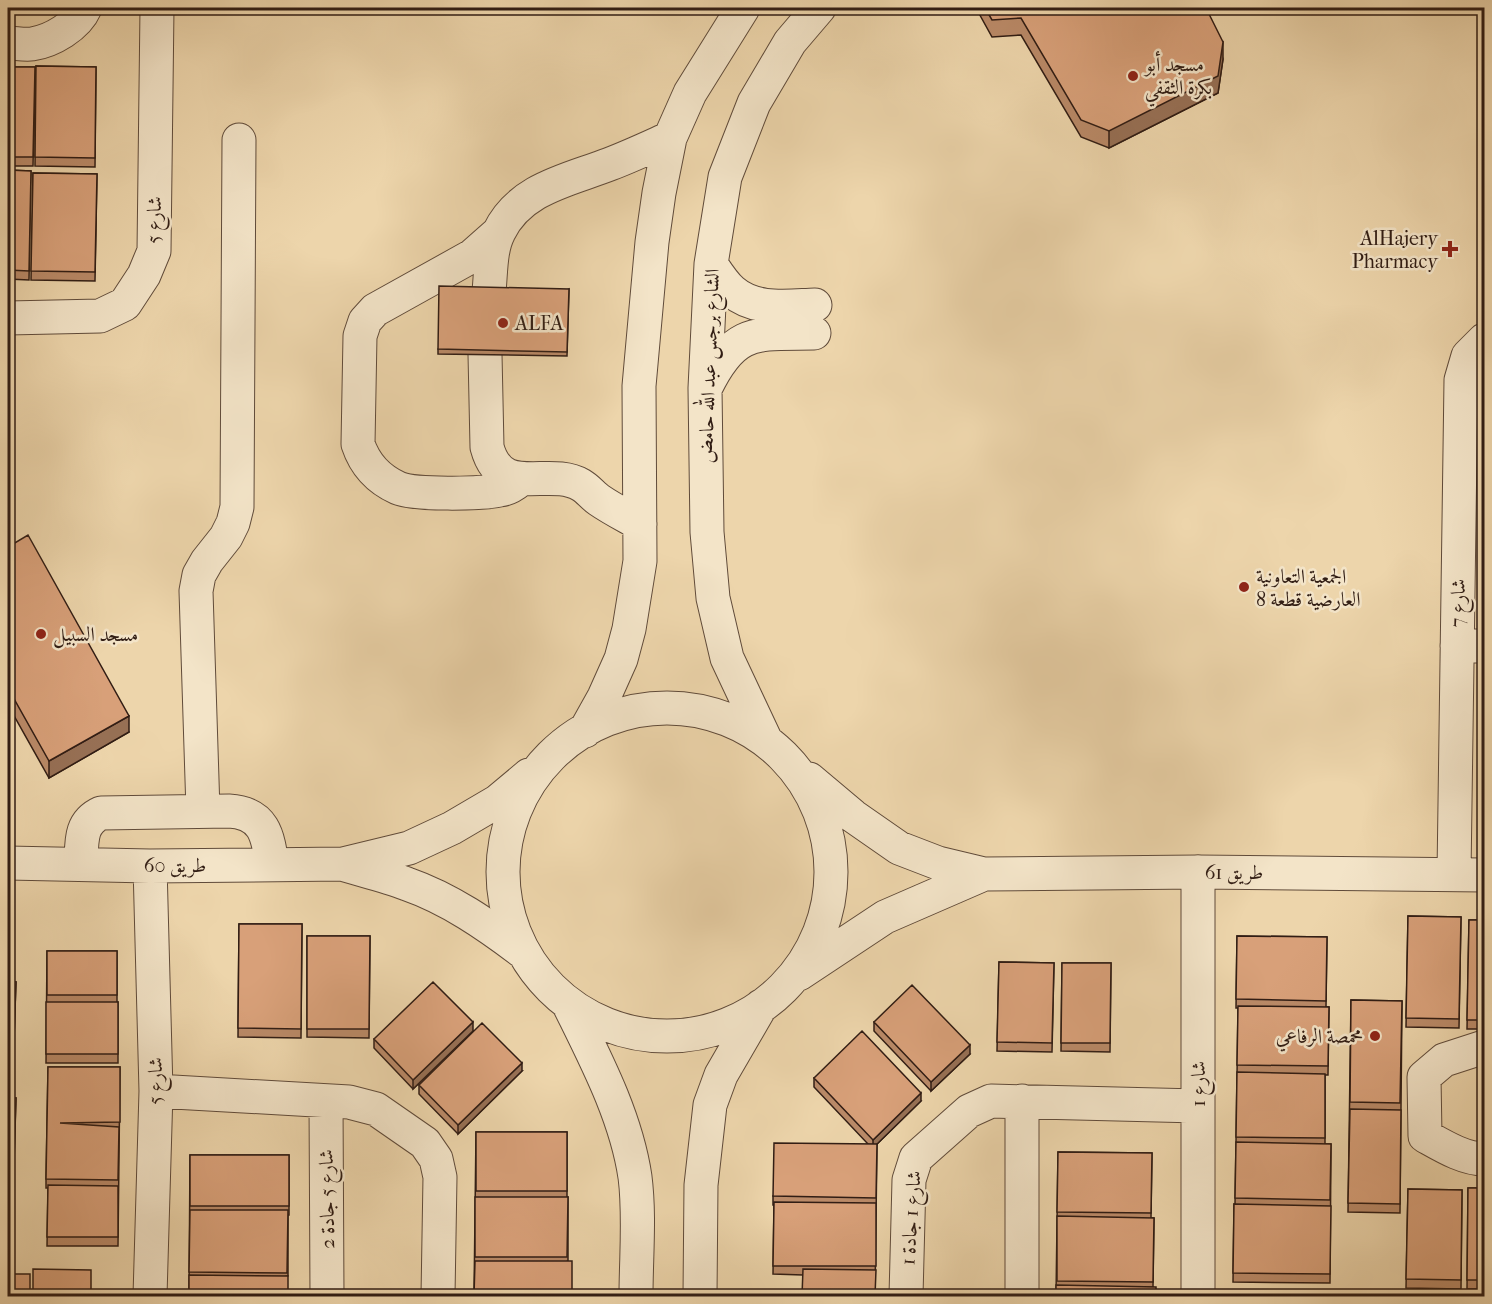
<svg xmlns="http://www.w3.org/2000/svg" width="1492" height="1304" viewBox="0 0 1492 1304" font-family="'IM FELL French Canon',Amiri,serif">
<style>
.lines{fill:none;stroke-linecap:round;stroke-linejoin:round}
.minor-casing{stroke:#604b3a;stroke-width:35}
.minor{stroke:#f3e4c8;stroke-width:33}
.wall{fill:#ba8a68;stroke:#311d14;stroke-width:1.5}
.shaded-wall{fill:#977055;stroke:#311d14;stroke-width:1.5}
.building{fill:#d8a079;stroke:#311d14;stroke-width:1.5}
.poi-dot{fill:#8f2418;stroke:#f3e4c8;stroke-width:2}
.labels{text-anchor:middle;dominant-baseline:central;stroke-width:5;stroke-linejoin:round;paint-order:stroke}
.poi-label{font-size:20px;fill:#311d14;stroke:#f3e4c8;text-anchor:start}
.street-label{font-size:20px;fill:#311d14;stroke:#f3e4c8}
</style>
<rect width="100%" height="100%" fill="#edd5ab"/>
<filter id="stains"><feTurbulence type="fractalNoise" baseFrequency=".00333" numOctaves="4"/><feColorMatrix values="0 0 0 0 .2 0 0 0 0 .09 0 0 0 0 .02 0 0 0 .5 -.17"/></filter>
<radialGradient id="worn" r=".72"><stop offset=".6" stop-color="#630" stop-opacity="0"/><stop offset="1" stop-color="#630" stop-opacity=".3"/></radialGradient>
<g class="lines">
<defs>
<path id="minor" d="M8,43C15,43 24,45 32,44C52,41 77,26 85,8
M498,233L472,256L375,310L365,321L360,336L358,444C365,465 378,479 398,488C414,495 481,494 500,490C508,489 514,485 520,480
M711,264C717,273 724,284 732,291C755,311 786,306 815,305
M489,291C491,273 490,249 499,232C520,188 569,180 610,164C631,156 650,147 670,138
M8,318L100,316L125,304L144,275L154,251L157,8
M485,354L487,447C501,500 548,466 581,485C588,489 593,496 599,500C612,509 626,516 640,524
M706,387C735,328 755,334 814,333
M1457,646H1484
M503 872a164 164 0 1 1 328 0a164 164 0 1 1-328 0Z
M585,731L604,697L621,659L629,629L640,561L639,386L652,242L659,193L670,138L690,93L743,8
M766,741L727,658L713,598L707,532L705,388L711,264L725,177L754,103L790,42L819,8
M809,779L853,816L899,848L938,863L984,874L1198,872L1484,875
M203,811L196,591L199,575L207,561L226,537L233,523L237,507L239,140
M8,863L150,866L343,864L409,848L452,828L498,801L529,775
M81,864C82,843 79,823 101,813L229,811C264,813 268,835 272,865
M345,865C365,871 387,876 407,884C450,899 487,925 523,952
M1454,874L1461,380L1468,356L1484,340
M799,974L885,917L984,874
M568,1003C595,1058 626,1116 635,1177C640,1216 636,1257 636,1296
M1484,1047L1444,1060L1424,1077L1425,1136C1443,1146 1464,1159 1484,1159
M156,1091L349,1102L376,1109L425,1143L436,1159L440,1177L438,1296
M326,1101L327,1296
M1022,1101V1296
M150,1296L156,1091L150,866
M700,1296L701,1185L710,1105L721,1075L761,1006
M906,1296L909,1180L916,1158L969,1111L991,1101L1198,1106
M1198,1296V872"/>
</defs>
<use href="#minor" class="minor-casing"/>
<use href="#minor" class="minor"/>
</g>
<path class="wall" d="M976,8H1206L1223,59L1218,93L1109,148L1081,137L1021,35L992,37Z
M36,66L96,67L95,167L35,166Z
M8,67H35L33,166H8Z
M8,170L31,171L29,280L8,279Z
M33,173L97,174L95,281L31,280Z
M569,289L567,356L438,354V349Z
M8,547L129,732L49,778L8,705Z
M1408,916L1461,917L1459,1028L1406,1027Z
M1469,920H1485V1029H1467Z
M239,924H302L301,1038L238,1037Z
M307,936H370L369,1038L307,1037Z
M1237,936L1327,937L1326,1007H1329L1328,1075H1325V1144H1331L1330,1283L1233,1282L1234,1204H1235L1236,1142L1238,1008H1236Z
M47,951H117V1002H118V1063H46Z
M999,962L1054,963L1052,1052L997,1051Z
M1062,963H1111L1110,1052L1061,1051Z
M8,981L16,982L12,1098H16L13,1196L8,1195Z
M1351,1000L1402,1001L1400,1213L1348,1212Z
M874,1022L970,1054L931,1091L874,1031Z
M473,1031L413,1089L374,1048V1039Z
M48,1067H120L118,1246H47L48,1188H46V1179Z
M522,1071L458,1134L419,1094V1085Z
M814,1078L921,1101L877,1144L875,1296L803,1275L773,1274L774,1205H773V1196L868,1144L814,1087Z
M476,1132H567V1197H568V1261L474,1296Z
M1058,1152L1152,1153L1151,1218H1154L1153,1287L1056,1296Z
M190,1155H289V1215H288V1276L189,1296Z
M1468,1188H1485V1289H1467Z
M1408,1189L1462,1190L1461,1289L1406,1288Z"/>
<path class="shaded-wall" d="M1223,42V59L1218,93L1109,148V131Z
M129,716V732L49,778V761Z
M473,1022V1031L413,1089V1080Z
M970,1045V1054L931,1091V1082Z
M522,1063V1071L458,1134V1125Z
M921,1093V1101L873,1148V1140Z"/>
<path class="building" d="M985,8H1206L1223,42L1218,76L1109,131L1081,120L1021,18L992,20Z
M36,66L96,67L95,158L35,157Z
M8,67H35L33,157H8Z
M8,170L31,171L29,271L8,270Z
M33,173L97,174L95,272L31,271Z
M439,286L569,289L567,352L438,349Z
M28,535L129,716L49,761L8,688V547Z
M1408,916L1461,917L1459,1019L1406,1018Z
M1469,920H1485V1020H1467Z
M239,924H302L301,1029L238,1028Z
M307,936H370L369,1029H307Z
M1237,936L1327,937L1326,1001L1236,999Z
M47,951H117V995H47Z
M999,962L1054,963L1052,1043L997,1042Z
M1062,963H1111L1110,1043H1061Z
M8,981L16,982L12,1092H8Z
M433,982L473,1022L413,1080L374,1039Z
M912,985L970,1045L931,1082L874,1022Z
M1351,1000L1402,1001L1400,1103L1350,1102Z
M46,1002H118V1054H46Z
M1238,1006L1329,1007L1328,1066L1237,1065Z
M482,1023L522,1063L458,1125L419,1085Z
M862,1031L921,1093L873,1140L814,1078Z
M48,1067H120V1122L60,1123L119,1127L118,1180L46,1179Z
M1237,1072L1325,1074V1138L1236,1137Z
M8,1098H16L13,1187H8Z
M1350,1109L1401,1110L1400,1204L1348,1203Z
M476,1132H567V1191H476Z
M1236,1142L1331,1144L1330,1200L1235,1198Z
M774,1143L877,1144L876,1198L773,1196Z
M1058,1152L1152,1153L1151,1213L1057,1212Z
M190,1155H289V1206H190Z
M48,1185L118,1186V1237H47Z
M1468,1188H1485V1280H1467Z
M1408,1189L1462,1190L1461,1280L1406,1279Z
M475,1197H568L567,1257H475Z
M774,1202L876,1203V1266H773Z
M1234,1204L1331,1206L1330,1274L1233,1273Z
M190,1210H288L287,1273L189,1272Z
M1057,1216L1154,1218L1153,1282L1057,1281Z
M475,1261H572V1296H474Z
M33,1269L91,1270V1296H33Z
M803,1269L876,1270L875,1296H802Z
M8,1274H30V1296H8Z
M189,1275L288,1276V1296H189Z
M1056,1285L1156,1287V1296H1056Z"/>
<g class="poi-dot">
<circle cx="1133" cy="76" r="6"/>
<path d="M1447 240h6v6h6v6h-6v6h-6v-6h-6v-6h6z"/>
<circle cx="503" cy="323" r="6"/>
<circle cx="1244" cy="587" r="6"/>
<circle cx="41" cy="634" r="6"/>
<circle cx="1375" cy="1036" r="6"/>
</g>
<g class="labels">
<g class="poi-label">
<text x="1145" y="64">مسجد أبو<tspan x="1145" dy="23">بكرة الثقفي</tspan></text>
<text x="1438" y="238" text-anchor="end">AlHajery<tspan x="1438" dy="23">Pharmacy</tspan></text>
<text x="515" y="323">ALFA</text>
<text x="1256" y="576">الجمعية التعاونية<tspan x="1256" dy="23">العارضية قطعة 8</tspan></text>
<text x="53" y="634">مسجد السبيل</text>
<text x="1363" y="1036" text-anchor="end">محمصة الرفاعي</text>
</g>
<g class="street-label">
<text transform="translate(154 220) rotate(-88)">شارع 5</text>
<text transform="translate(709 366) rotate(-88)">الشارع برجس عبد الله حامض</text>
<text transform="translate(1458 603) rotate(-89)">شارع 7</text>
<text x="175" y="865">طريق 60</text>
<text x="1234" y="872">طريق 61</text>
<text transform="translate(155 1081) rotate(-90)">شارع 5</text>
<text transform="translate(1198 1084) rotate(-90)">شارع 1</text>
<text transform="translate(327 1199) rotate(-91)">شارع 5 جادة 2</text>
<text transform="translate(911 1218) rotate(-86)">شارع 1 جادة 1</text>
</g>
</g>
<rect width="1492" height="1304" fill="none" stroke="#edd5ab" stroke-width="30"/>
<rect x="9" y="9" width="1474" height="1286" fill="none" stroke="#311d14" stroke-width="3"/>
<rect x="15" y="15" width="1462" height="1274" fill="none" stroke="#311d14" stroke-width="1.5"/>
<rect width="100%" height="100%" filter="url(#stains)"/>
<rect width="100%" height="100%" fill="url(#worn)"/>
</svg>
